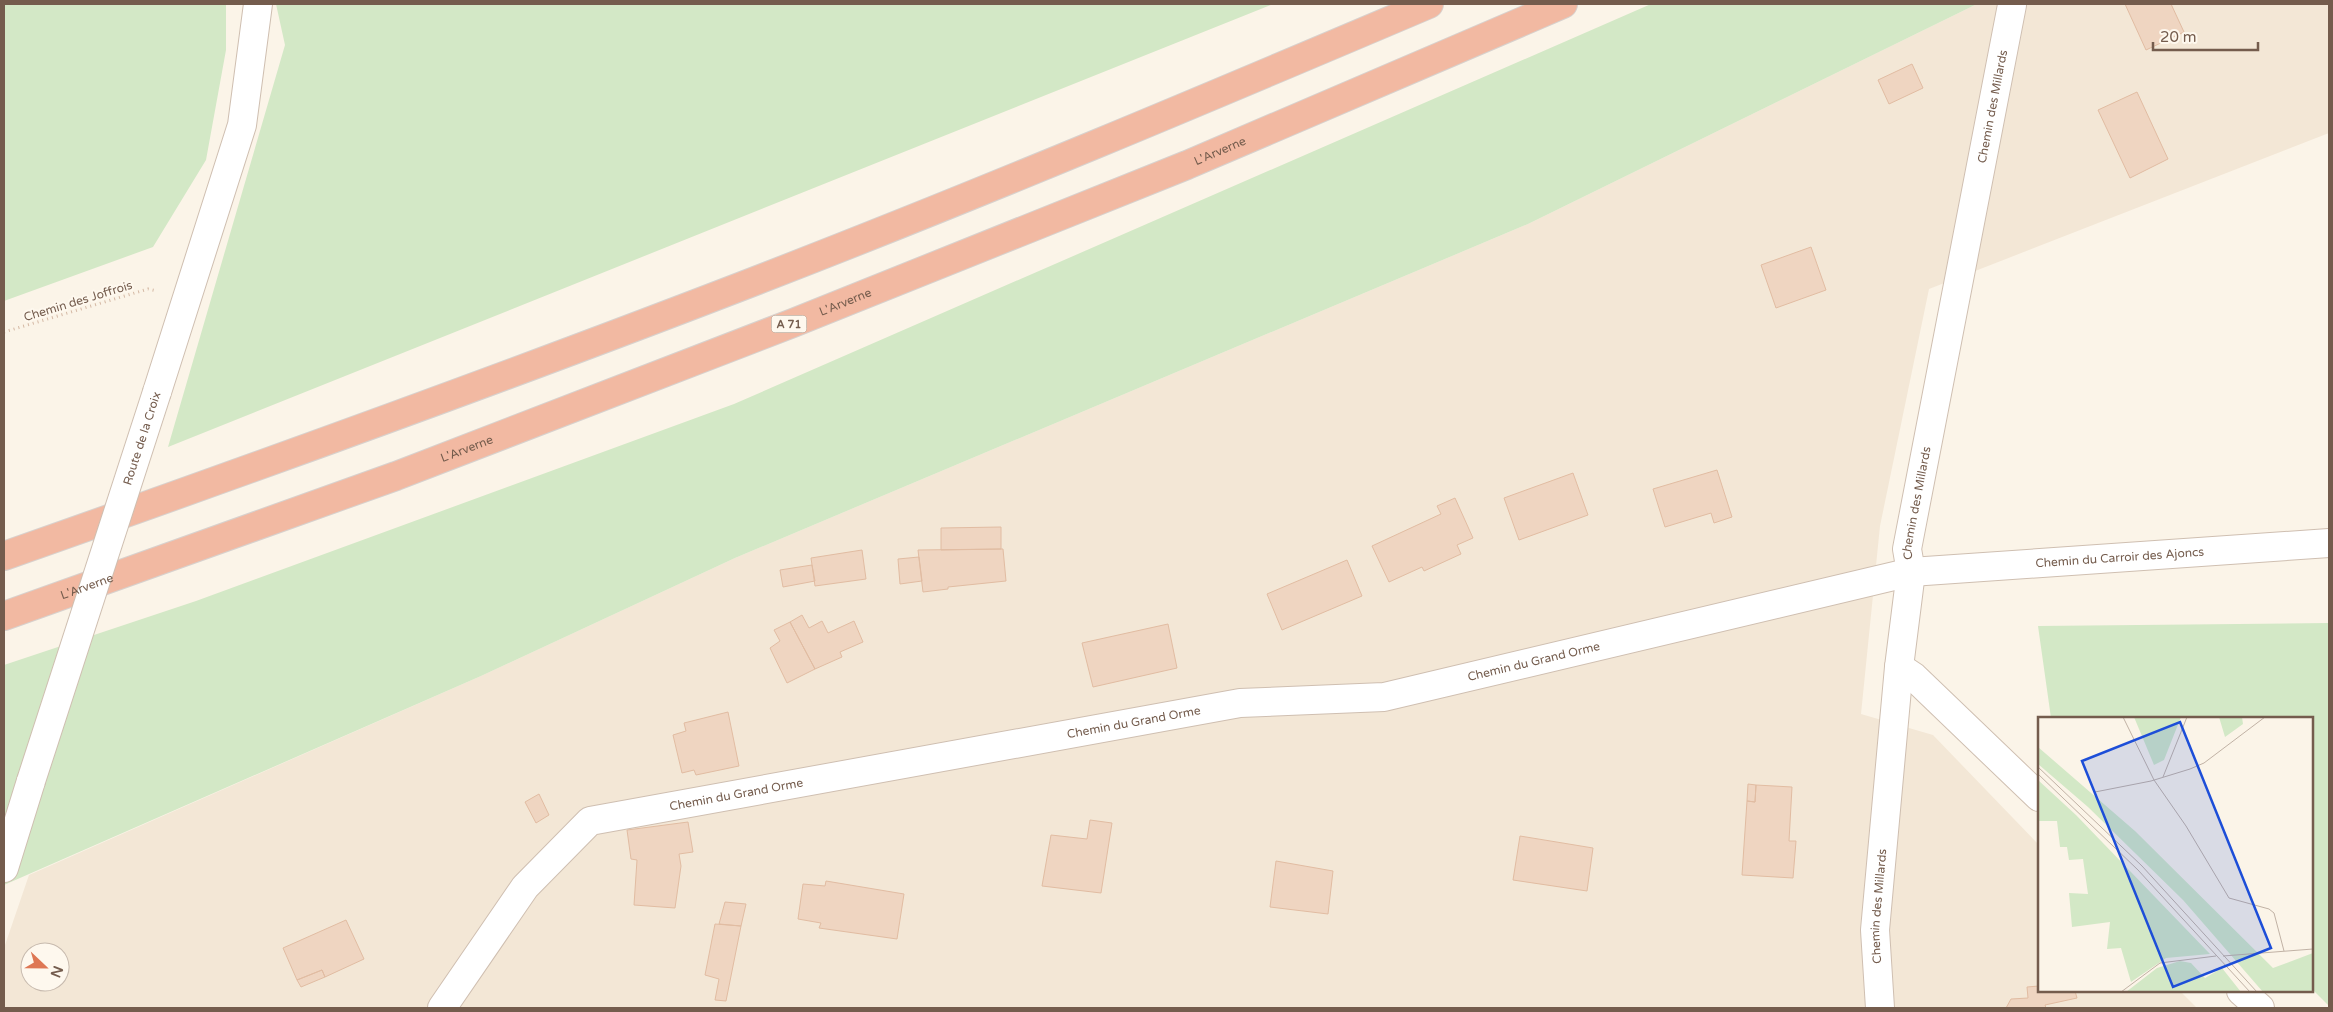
<svg xmlns="http://www.w3.org/2000/svg" width="2333" height="1012" viewBox="0 0 2333 1012" font-family="'Varela Round',sans-serif">
<style>
.residential{fill:#f3e7d6;fill-rule:evenodd}
.green{fill:#d3e8c6}
.building{fill:#efd5c1;stroke:#e1bca2}
.lines{fill:none;stroke-linecap:round;stroke-linejoin:round}
.minor-casing{stroke:#cfbfb1;stroke-width:30}
.motorway-casing{stroke:#d8d1cd;stroke-width:30}
.path{stroke:#d4b8a4;stroke-width:3;stroke-dasharray:1 4;stroke-linecap:butt}
.minor{stroke:#fff;stroke-width:28}
.motorway{stroke:#f2b9a2;stroke-width:28}
.minor-bridge-casing{stroke:#cfbfb1;stroke-width:30;stroke-linecap:butt}
.minor-bridge{stroke:#fff;stroke-width:28}
.labels{text-anchor:middle;dominant-baseline:central;stroke-width:4;stroke-linejoin:round;paint-order:stroke}
.shield{fill:#fef8ee;stroke:#9d8b7d;stroke-width:1}
.shield-label{font-size:11px;font-weight:bold;fill:#745c4d}
.street-label{font-size:12px;fill:#745c4d;stroke:#fef8ee}
.inset-road{fill:none;stroke:#c1b2a5;stroke-width:1}
.view{fill:#1d4ed8;fill-opacity:0.15;stroke:#1d4ed8;stroke-width:2.5}
.inset-edge{fill:none;stroke:#745c4d;stroke-width:2.5}
</style>
<rect width="100%" height="100%" fill="#fbf4e8"/>
<path class="residential" d="M1977,4H2329V133L1929,289L1880,526L1861,714L1933,735L2039,845V991H2180L2197,1008H4V948L29,875L481,676L735,558L1528,224ZM30,952H60V982H30Z"/>
<path class="green" d="M4,4H226V50L206,160L153,247L4,301Z
M276,4H1273L168,447L285,45Z
M1651,4H1977L1528,224L735,558L481,676L4,885V665L196,601L734,404Z
M2329,623V1006L2312,989V718H2051L2038,626Z"/>
<path class="building" d="M2125,4H2171L2184,32L2146,50Z
M1912,64L1923,88L1889,104L1878,80Z
M2137,92L2168,159L2130,178L2098,110Z
M1811,247L1826,290L1776,308L1761,265Z
M1717,470L1732,517L1714,523L1711,513L1665,527L1653,489Z
M1573,473L1588,515L1519,540L1504,498Z
M1455,498L1473,538L1457,545L1461,554L1424,571L1422,567L1389,582L1372,546L1441,514L1437,506Z
M1001,527V549L941,550V528Z
M1003,549L1006,581L948,587V589L923,592L918,550Z
M862,550L866,579L815,586L811,558Z
M919,557L922,581L900,584L898,559Z
M1347,560L1362,596L1282,630L1267,594Z
M812,565L815,581L783,587L780,570Z
M802,615L809,628L822,621L828,633L854,621L863,642L840,652L842,657L815,669L790,622Z
M790,622L815,669L787,683L770,648L780,641L774,630Z
M1168,624L1177,668L1093,687L1082,643Z
M728,712L739,766L696,775L694,770L682,773L673,735L686,731L684,723Z
M1748,784L1756,785L1755,802L1747,801Z
M1756,785L1792,787L1789,841H1796L1793,878L1742,875L1747,801L1755,802Z
M539,794L549,815L536,823L525,802Z
M1090,820L1112,823L1101,893L1042,886L1051,835L1087,839Z
M688,822L693,852L679,854L681,866L675,908L634,905L637,860L631,859L627,830Z
M1520,836L1593,848L1587,891L1513,880Z
M1276,861L1333,871L1328,914L1270,907Z
M826,881L904,894L897,939L819,928L821,923L798,919L803,884L825,886Z
M725,902L746,904L741,926L719,924Z
M346,920L364,959L325,977L322,970L297,980L283,948Z
M715,924L741,926L726,1001L715,1000L719,979L705,975Z
M322,970L325,977L301,987L297,980Z
M2039,986V991H2075L2077,998L2045,1005L2046,1008H2006L2011,999L2028,998L2027,987Z"/>
<g class="lines">
<defs>
<g id="minor">
<path d="M157,392L242,125L258,4"/>
<path d="M1899,667L1914,677L2039,797"/>
<path d="M4,868L31,781"/>
<path d="M2241,991L2260,1008"/>
<path id="s1" d="M442,1008L525,887L590,821L1240,703L1384,697L1911,572L2329,543"/>
<path id="s2" d="M1880,1008L1875,930L1899,667L1911,572L1907,549L2012,5"/>
</g>
<g id="motorway">
<path d="M4,556C260,466 515,374 768,276C990,190 1210,97 1429,4"/>
<path id="s3" d="M4,616L396,476L793,323L1187,165L1563,4"/>
</g>
</defs>
<use href="#minor" class="minor-casing"/>
<use href="#motorway" class="motorway-casing"/>
<path class="path" d="M4,332L148,289L157,291"/>
<use href="#minor" class="minor"/>
<use href="#motorway" class="motorway"/>
<defs>
<g id="minor-bridge">
<path id="s4" d="M31,781L157,392"/>
</g>
</defs>
<use href="#minor-bridge" class="minor-bridge-casing"/>
<use href="#minor-bridge" class="minor-bridge"/>
</g>
<g class="labels">
<rect class="shield" x="771.5" y="315.5" width="35" height="17" rx="4"/>
<g class="shield-label">
<text x="789" y="324">A 71</text>
</g>
<g class="street-label">
<text stroke="none"><textPath href="#s2" startOffset="912">Chemin des Millards</textPath></text>
<text stroke="none"><textPath href="#s3" startOffset="1302">L'Arverne</textPath></text>
<text transform="translate(78 301) rotate(-17)">Chemin des Joffrois</text>
<text stroke="none"><textPath href="#s3" startOffset="898">L'Arverne</textPath></text>
<text stroke="none"><textPath href="#s4" startOffset="360">Route de la Croix</textPath></text>
<text stroke="none"><textPath href="#s3" startOffset="492">L'Arverne</textPath></text>
<text stroke="none"><textPath href="#s2" startOffset="508">Chemin des Millards</textPath></text>
<text stroke="none"><textPath href="#s1" startOffset="1795">Chemin du Carroir des Ajoncs</textPath></text>
<text stroke="none"><textPath href="#s3" startOffset="88">L'Arverne</textPath></text>
<text stroke="none"><textPath href="#s1" startOffset="1198">Chemin du Grand Orme</textPath></text>
<text stroke="none"><textPath href="#s1" startOffset="792">Chemin du Grand Orme</textPath></text>
<text stroke="none"><textPath href="#s1" startOffset="388">Chemin du Grand Orme</textPath></text>
<text stroke="none"><textPath href="#s2" startOffset="102">Chemin des Millards</textPath></text>
</g>
</g>
<g transform="translate(2038 717)">
<rect width="275" height="275" fill="#fbf4e8"/>
<path d="M96,0H143L126,43L116,48ZM181,0H204L205,7L187,20ZM0,30L97,114L235,251L275,236V275H225L145,183L50,90L0,47ZM0,63L38,98L172,237L128,241L93,265L83,231L69,232L72,205L34,210L31,176L50,177L45,142L31,143L29,130H22L19,104H0ZM142,244L153,246L167,261L184,251L203,275H88L119,251Z" fill="#d3e8c6"/>
<path class="inset-road" d="M85,0L116,63L148,109L191,181L231,192L236,196L246,234M0,50L104,149L219,275M0,57L100,153L212,275M125,60L149,0M57,75L113,64L152,52L166,46L227,0M185,239L275,232M83,275L122,246L178,239"/>
<path class="view" d="M142,5L233,231L135,270L44,44Z"/>
<rect width="275" height="275" class="inset-edge"/>
</g>
<rect width="2333" height="1012" fill="none" stroke="#745c4d" stroke-width="10"/>
<g transform="translate(45 967) rotate(112)"><circle r="24" fill="#fef8ee" stroke="#c7baae"/>
<path d="M0-4L9 19L0 12L-9 19Z" fill="#de7754"/>
<text y="-8" font-size="14" font-weight="bold" text-anchor="middle" fill="#745c4d">N</text>
</g>
<path d="M2153 42v8h105v-8" fill="none" stroke="#745c4d" stroke-width="2.5"/>
<text x="2160" y="42" font-size="15" fill="#745c4d" stroke="#fef8ee" stroke-width="4" paint-order="stroke">20 m</text>
</svg>
